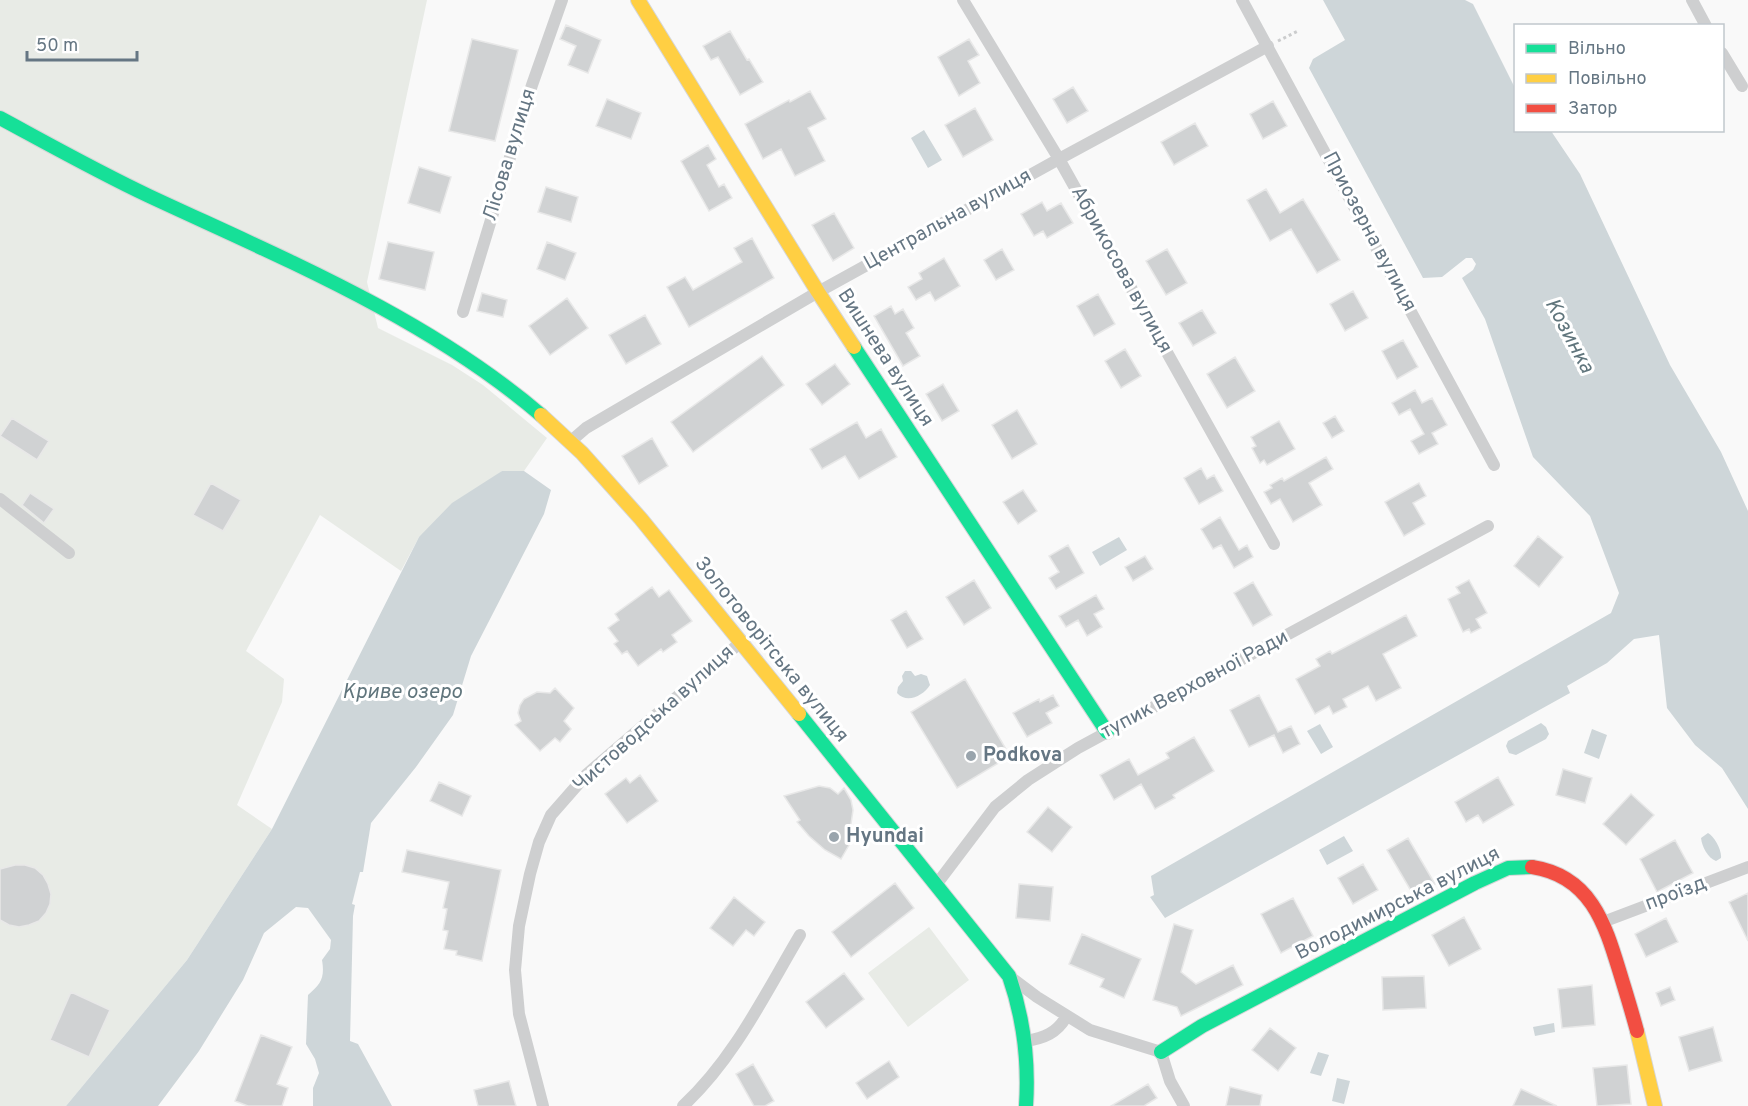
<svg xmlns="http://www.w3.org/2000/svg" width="1748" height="1106" viewBox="0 0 1748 1106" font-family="Overpass,sans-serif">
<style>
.green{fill:#e8ebe6}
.water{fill:#ced6d9}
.building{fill:#d0d2d3;stroke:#e8e8e8;stroke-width:1.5}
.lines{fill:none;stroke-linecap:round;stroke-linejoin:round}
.fast-casing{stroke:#d5d6d7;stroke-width:16}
.slow-casing{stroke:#d5d6d7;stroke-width:16}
.jam-casing{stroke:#d5d6d7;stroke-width:16}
.path{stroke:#cbcccd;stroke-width:3;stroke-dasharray:3 3;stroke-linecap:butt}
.street{stroke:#cecfd0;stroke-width:12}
.fast{stroke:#16e098;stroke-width:14}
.slow{stroke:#ffcf43;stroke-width:14}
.jam{stroke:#f24e42;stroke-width:14}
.poi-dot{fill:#99a4ac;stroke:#fff;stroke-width:2}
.labels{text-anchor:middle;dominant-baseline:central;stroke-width:6;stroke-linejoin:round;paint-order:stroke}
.street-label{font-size:20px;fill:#657683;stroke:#fff}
.poi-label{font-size:20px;font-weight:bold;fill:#657683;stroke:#fff;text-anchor:start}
.water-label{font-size:21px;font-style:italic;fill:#60757c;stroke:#fff}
</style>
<rect width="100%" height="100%" fill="#f9f9f9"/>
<path class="green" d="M0,0H427L367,282L378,328L452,365L483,385L547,438L524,471H502L419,537L401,571L320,515L246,651L284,679L282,702L237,805L272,829L187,960L66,1106H0Z
M929,927L969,980L908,1027L868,973Z"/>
<path class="water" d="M1323,0H1465L1473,4L1515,88L1516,130L1551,131L1580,174L1670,365L1721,452L1748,511V809L1722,768L1695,745L1667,708L1659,635L1634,639L1607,663L1567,686L1570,693L1165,918L1150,897L1154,895L1151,876L1611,613L1619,593L1590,516L1533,457L1485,319L1462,278L1473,270L1476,264L1472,258H1466L1442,277L1423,278L1309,68L1313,59L1345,40Z
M924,130L942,160L928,168L911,138Z
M502,471H524L551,490L544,514L471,656L453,715L416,767L371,823L363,872H360L352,904L355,905L353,916L350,1041L358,1044L392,1106H313V1088L319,1073L315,1059L306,1044L308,995C321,984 325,978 322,960L330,949L331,940L308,908L296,907L264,933L243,980L199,1051L158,1106H66L187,960L272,829L419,537L452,503Z
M1119,537L1127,550L1100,566L1092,552Z
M905,671H911L915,676L921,674L927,676L930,685C923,696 907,704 897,693L898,687L903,681L902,676Z
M1541,723L1546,727L1549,734L1546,739L1516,755L1509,753L1506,746L1508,741Z
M1320,724L1333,747L1321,754L1307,731Z
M1592,729L1607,735L1599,759L1584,753Z
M1708,833C1714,836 1722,850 1721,858L1716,861C1708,858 1702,847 1701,838Z
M1344,836L1353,851L1327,865L1319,850Z
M1554,1023L1555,1032L1535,1036L1533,1027Z
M1318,1052L1329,1055L1321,1076L1310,1073Z
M1337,1078L1350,1081L1344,1104L1332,1101Z"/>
<path class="building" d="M566,25L601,40L588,73L568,65L576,46L560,39Z
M730,31L747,60L749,59L763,82L740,95L718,57L711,60L703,46Z
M472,39L518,50L495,141L449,131Z
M969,39L979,55L968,61L980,83L959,96L938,57Z
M1073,87L1088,111L1067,123L1053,99Z
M810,91L826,119L808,128L825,161L795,176L781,149L763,159L745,124L789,100L790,102Z
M607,99L641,113L631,139L596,126Z
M1273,101L1287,126L1263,139L1250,114Z
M975,108L993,140L963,157L945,125Z
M1195,123L1208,146L1174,165L1161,142Z
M708,145L716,159L707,165L719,187L724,184L732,198L709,211L681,161Z
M419,167L451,177L440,213L408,203Z
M546,187L578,197L571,222L538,212Z
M1266,189L1280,213L1303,199L1340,260L1317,273L1291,229L1270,241L1247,200Z
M1042,202L1047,211L1061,203L1073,223L1047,238L1043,231L1034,236L1021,214Z
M834,213L854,248L833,261L812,225Z
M752,238L774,278L689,327L667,287L685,277L693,290L742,262L734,248Z
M388,242L434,252L425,290L379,279Z
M547,242L576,253L565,280L537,269Z
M1002,249L1014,270L996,280L984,260Z
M1167,249L1187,283L1166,295L1146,261Z
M944,258L960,286L935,301L930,292L916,300L908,287L922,279L919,273Z
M1353,291L1368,318L1345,331L1330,304Z
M482,293L507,300L503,317L477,311Z
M1098,294L1115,324L1094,336L1077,306Z
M567,298L588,328L550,355L529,326Z
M891,306L895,314L903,309L914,328L906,333L920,356L903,366L874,316Z
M1202,310L1216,333L1193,346L1179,323Z
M645,315L661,344L626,364L609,335Z
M1403,340L1418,367L1397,379L1382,351Z
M1125,349L1141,376L1121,388L1105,361Z
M762,356L784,385L693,452L671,422Z
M1235,357L1255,391L1227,408L1207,374Z
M835,364L850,384L822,405L806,384Z
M943,384L959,411L942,421L926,394Z
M1415,390L1422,403L1432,398L1447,425L1432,433L1438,444L1419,454L1411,441L1424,434L1410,409L1399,415L1392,403Z
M1017,410L1037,444L1012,459L992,425Z
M1335,416L1344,431L1332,438L1323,423Z
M12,418L49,441L37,460L0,436Z
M1279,421L1295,449L1267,465L1264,460L1260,463L1252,448L1256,446L1251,437Z
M857,422L866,438L881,429L897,457L859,479L845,456L822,469L810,449Z
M652,438L668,466L639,484L622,456Z
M1326,457L1333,469L1309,483L1322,505L1293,522L1280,499L1271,504L1264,492L1272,488L1270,485L1282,478L1284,481Z
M1201,468L1207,479L1214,475L1223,491L1199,504L1184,478Z
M211,483L241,500L223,531L193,515Z
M1419,483L1426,496L1413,503L1425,524L1404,536L1385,502Z
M1023,490L1037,511L1018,524L1003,502Z
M30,493L54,509L44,523L22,505Z
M1220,517L1239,550L1247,545L1253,557L1234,568L1221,545L1213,549L1201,529Z
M1538,536L1563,557L1539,587L1514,566Z
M1068,545L1084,573L1056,589L1049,578L1059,572L1049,556Z
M1145,556L1153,569L1133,581L1125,567Z
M974,580L991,608L964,625L946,597Z
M1469,580L1487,613L1476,619L1481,628L1471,633L1469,629L1463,632L1448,599L1460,593L1456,587Z
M1253,582L1272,615L1253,626L1234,593Z
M652,587L659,597L669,590L692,621L672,635L677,642L663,652L661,649L638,666L627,651L622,654L614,644L618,641L608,628L619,620L615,614Z
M1096,595L1104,609L1094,614L1102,627L1087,636L1078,620L1066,627L1059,616Z
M906,611L923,639L907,648L891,620Z
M1406,615L1417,636L1383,654L1401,688L1376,701L1368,686L1343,699L1347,707L1333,714L1329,706L1315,714L1296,679L1320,666L1316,659L1330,651L1332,654Z
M965,679L1010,756L957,788L911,712Z
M555,688L574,708L564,721L571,729L560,742L555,738L540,751L515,725L521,721L518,713L520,705L524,699L537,692L550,693Z
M1053,695L1059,706L1046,713L1052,723L1027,737L1013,713L1039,699L1040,702Z
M1259,695L1278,732L1291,726L1300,744L1283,753L1274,735L1249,747L1230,710Z
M1194,737L1214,771L1173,795L1175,798L1155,809L1141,784L1114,800L1100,775L1129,759L1138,775L1169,758L1166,753Z
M1563,769L1592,778L1585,803L1556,795Z
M640,775L658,801L627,823L605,794L626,778L630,783Z
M1498,777L1514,805L1483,823L1478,815L1466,822L1455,802Z
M439,782L471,796L462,816L430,801Z
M819,786L830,788L838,794L844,788L851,800L853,810L850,831L856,833L841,859L825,850L809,836L797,822L800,820L784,796Z
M1631,794L1654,815L1626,845L1603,824Z
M1048,807L1072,827L1052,852L1027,832Z
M1408,838L1435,884L1414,896L1387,850Z
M1675,840L1693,873L1657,892L1640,859Z
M407,850L501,870L482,961L456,955L457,951L444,949L448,931L443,930L447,909L443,908L449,882L402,872Z
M1363,864L1378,890L1353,904L1338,878Z
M15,865H25L35,868L43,875L48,884L51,894L50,904L46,913L39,921L29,925L19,927L9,925L0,920V869Z
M895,883L914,908L851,957L832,932Z
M1019,884L1053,887L1050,921L1016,918Z
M1748,893V941L1729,902Z
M734,897L765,922L754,936L746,930L733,946L710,928Z
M1293,898L1313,936L1281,953L1261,914Z
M1464,917L1481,949L1449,966L1432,935Z
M1666,918L1678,942L1646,957L1635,934Z
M1174,924L1193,930L1181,972L1196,984L1233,965L1243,985L1181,1016L1177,1007L1153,1000Z
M1082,934L1141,959L1124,998L1100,987L1104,979L1069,964Z
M844,973L864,999L826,1028L806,1002Z
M1424,976L1426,1008L1383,1010L1382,977Z
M1592,985L1595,1025L1562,1028L1558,989Z
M1670,987L1675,1000L1661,1006L1656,993Z
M71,992L110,1010L89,1057L50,1040Z
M1713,1027L1722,1061L1689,1071L1679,1037Z
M1270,1028L1296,1048L1278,1071L1252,1050Z
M261,1035L292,1047L277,1084L288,1088L282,1106H248L235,1101Z
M889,1061L899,1077L867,1099L856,1083Z
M753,1064L774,1101L765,1106H754L736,1074Z
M1627,1065L1631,1104L1597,1106L1593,1068Z
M509,1081L516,1106H478L474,1090Z
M1148,1084L1157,1098L1144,1106H1111Z
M1230,1087L1262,1095L1260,1106H1226Z
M1521,1089L1557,1106H1513Z"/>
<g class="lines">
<defs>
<path id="fast" d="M0,118C50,145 98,172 149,196C284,259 426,317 541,415
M854,347L1107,732
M799,714L1009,976C1024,1019 1029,1061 1026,1106
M1161,1052L1202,1026L1475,883L1508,868L1532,867"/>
<path id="slow" d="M638,0L818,292L854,347
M541,415L582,453L641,519L799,714
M1637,1031L1655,1106"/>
<path id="jam" d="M1532,867C1591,876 1605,924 1620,973C1626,993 1632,1012 1637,1031"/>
</defs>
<use href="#fast" class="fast-casing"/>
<use href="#slow" class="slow-casing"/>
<use href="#jam" class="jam-casing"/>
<path class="path" d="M1278,41L1298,31"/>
<path class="street" d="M963,0L1059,159L1274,544
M1242,0L1494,465
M1692,0L1706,26
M1722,53L1742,86
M463,312L532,85L562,0
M571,441L586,428L818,292L1059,159L1268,46
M0,499L69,553
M936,885L995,807L1028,780L1078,748L1488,526
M1603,922L1748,867
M1009,976L1037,997L1090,1030L1161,1052L1170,1081L1184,1106
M1026,1041C1044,1038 1057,1033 1066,1017
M543,1106L519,1014L515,970L519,926L530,874L539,842L551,815L587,774L741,642
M683,1106C734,1059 765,994 800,935"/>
<use href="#fast" class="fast"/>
<use href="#slow" class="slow"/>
<use href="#jam" class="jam"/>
</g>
<g class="poi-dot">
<circle cx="971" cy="756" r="6"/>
<circle cx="834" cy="837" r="6"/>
</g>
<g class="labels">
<g class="street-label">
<text transform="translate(510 155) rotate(-73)">Лісова вулиця</text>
<text transform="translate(948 220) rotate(-29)">Центральна вулиця</text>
<text transform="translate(1369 232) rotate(62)">Приозерна вулиця</text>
<text transform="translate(1121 270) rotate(61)">Абрикосова вулиця</text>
<text transform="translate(885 358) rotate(57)">Вишнева вулиця</text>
<text transform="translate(771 650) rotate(51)">Золотоворітська вулиця</text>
<text transform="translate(1195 685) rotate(-28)">тупик Верховної Ради</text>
<text transform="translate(654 719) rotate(-42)">Чистоводська вулиця</text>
<text transform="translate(1676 894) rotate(-21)">проїзд</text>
<text transform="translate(1398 904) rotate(-27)">Володимирська вулиця</text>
</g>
<g class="poi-label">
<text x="983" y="756">Podkova</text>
<text x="846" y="837">Hyundai</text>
</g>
<g class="water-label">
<text transform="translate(1569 336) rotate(62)">Козинка</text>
<text x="402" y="692">Криве озеро</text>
</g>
</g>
<rect x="1514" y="24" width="210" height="108" fill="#ffffff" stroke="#c1c8cd" stroke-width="1.5"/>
<rect x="1526" y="44" width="30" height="9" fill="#16e098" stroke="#c1c8cd" stroke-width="1.5"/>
<text x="1568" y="54" font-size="18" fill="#657683">Вільно</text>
<rect x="1526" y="74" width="30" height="9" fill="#ffcf43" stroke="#c1c8cd" stroke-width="1.5"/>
<text x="1568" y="84" font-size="18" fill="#657683">Повільно</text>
<rect x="1526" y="104" width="30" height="9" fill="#f24e42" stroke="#c1c8cd" stroke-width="1.5"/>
<text x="1568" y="114" font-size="18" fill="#657683">Затор</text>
<path d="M27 51v9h110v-9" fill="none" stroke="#657683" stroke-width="3"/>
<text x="36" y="51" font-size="18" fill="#657683" stroke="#ffffff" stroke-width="4.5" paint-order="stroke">50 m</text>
</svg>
